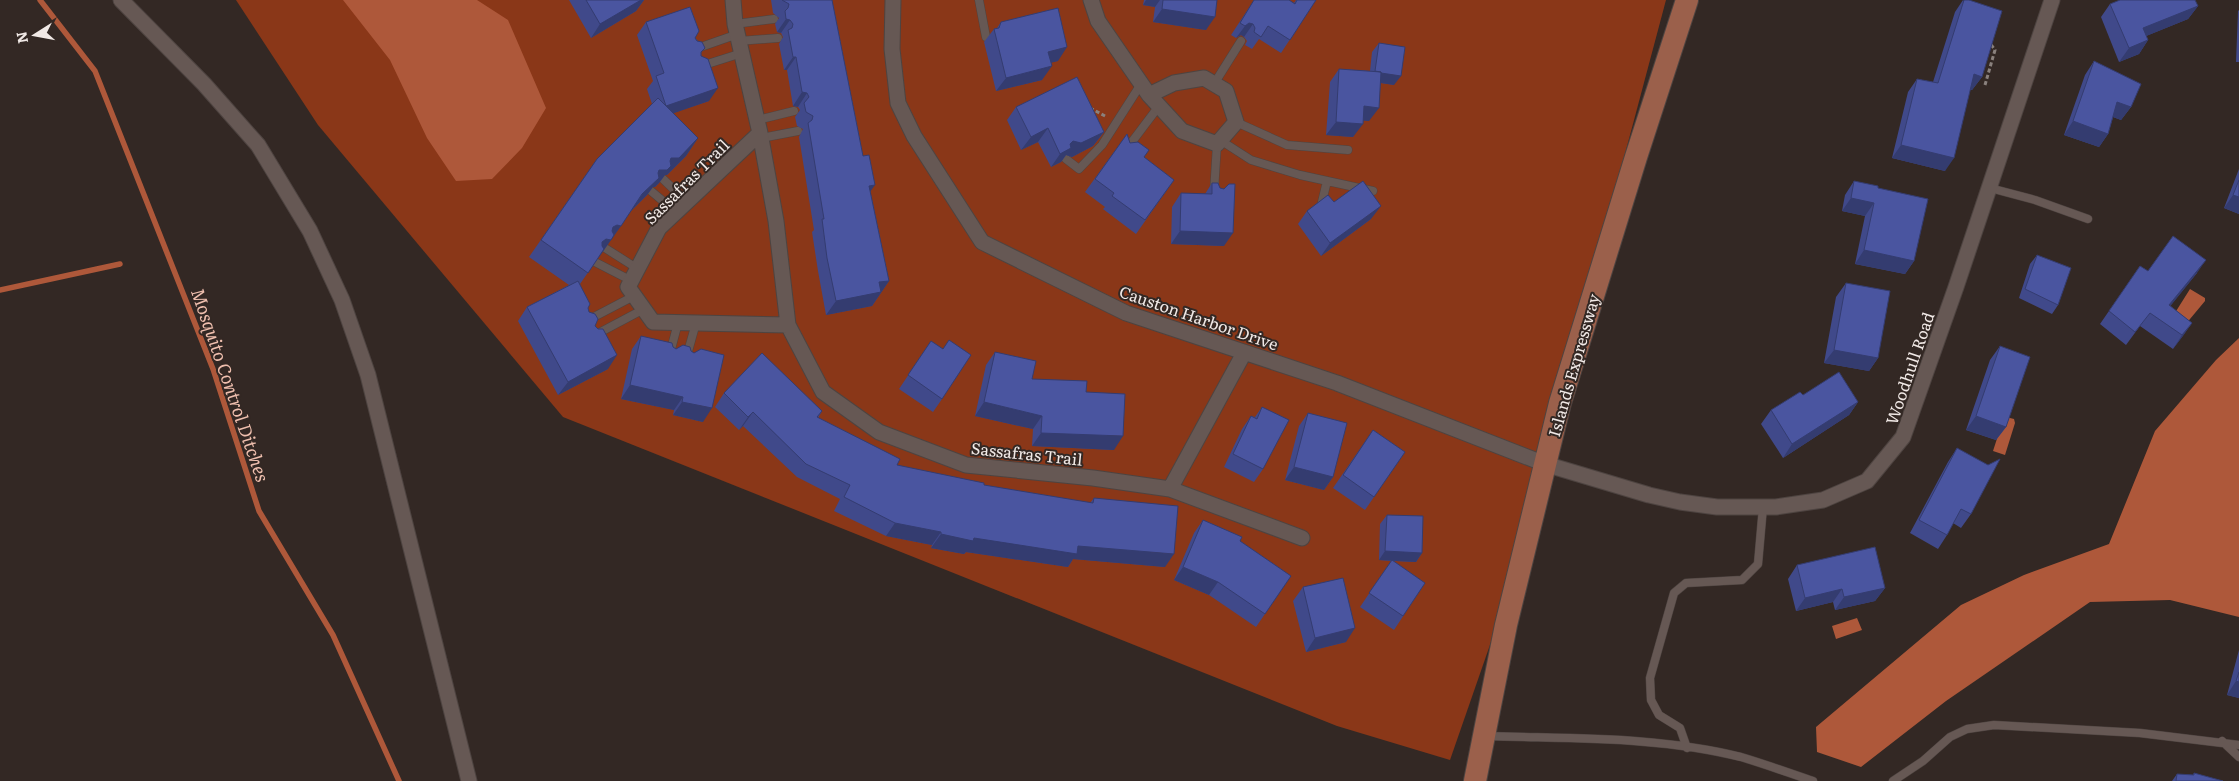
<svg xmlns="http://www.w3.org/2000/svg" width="2239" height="781" viewBox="0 0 2239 781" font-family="Literata,serif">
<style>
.forest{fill:#8a3718}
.water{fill:#ae583a}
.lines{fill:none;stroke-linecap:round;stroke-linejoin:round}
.stream{stroke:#ae583a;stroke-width:5.5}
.lane-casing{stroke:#4e4441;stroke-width:9}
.street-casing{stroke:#4e4441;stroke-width:17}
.primary-casing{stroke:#4e4441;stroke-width:24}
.path{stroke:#8a817d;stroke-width:3;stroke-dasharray:4 2.5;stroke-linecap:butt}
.lane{stroke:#665854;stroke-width:8}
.street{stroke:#665854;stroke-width:15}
.primary{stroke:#9b604b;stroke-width:22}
.wall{fill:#40498a}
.shaded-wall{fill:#343c70}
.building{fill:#4a55a0;stroke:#343c70}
.labels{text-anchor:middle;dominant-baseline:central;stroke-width:4;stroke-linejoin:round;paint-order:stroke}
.street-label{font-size:16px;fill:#f1e9e6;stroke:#332824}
.water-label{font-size:18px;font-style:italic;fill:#efbfae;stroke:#332824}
</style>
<rect width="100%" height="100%" fill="#332824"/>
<path class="forest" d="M236,0H1666L1508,593L1450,760L1337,726L563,417L318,125Z"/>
<path class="water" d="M343,0H477L508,20L546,108L522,148L492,179L456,181L427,138L390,60Z
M2190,289L2205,298V301L2185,325L2173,316Z
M2239,338V617L2170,600L2090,602L1946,701L1861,767L1817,752L1816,727L1961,605L2024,575L2109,544L2155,431L2216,360Z
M2006,417L2014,419L2015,423L2005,455L1993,451L2003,420Z
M1857,618L1862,630L1836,639L1832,626Z"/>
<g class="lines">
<path class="stream" d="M40,0L95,71L213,369L259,511L333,635L399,781
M0,290L120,264"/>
<defs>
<path id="lane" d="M979,0L986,37
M735,24L774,19
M739,41L778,38
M695,49L738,34
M701,66L742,53
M1214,84L1241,41
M757,120L794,111
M1236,122L1287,145L1348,150
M761,138L798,131
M1220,140L1251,160L1300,175L1373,191
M1125,151L1159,106
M1066,159L1079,169L1102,145L1141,84
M663,179L687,202
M1990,188L2035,200L2088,219
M651,191L676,212
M1214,192L1217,144
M1322,202L1327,181
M605,248L638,269
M595,262L632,281
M588,320L634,296
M595,335L644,309
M670,353L678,323
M687,355L696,323
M1487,736C1571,739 1658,736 1741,757C1765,764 1789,773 1813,781
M2222,741L2239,757
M1687,748L1680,728L1659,715L1651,700L1650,678L1674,593L1686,583L1742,580L1758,564L1763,507
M1893,781L1923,761L1950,737L1967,729L1994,725L2140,733L2239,745"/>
<path id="street" d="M121,0L204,84L258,145L310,231L342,300L368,375L469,781
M733,0L735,24L760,133L776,221L788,325L823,392L879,432L966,465L1093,478L1170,489L1302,538
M893,0L892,49L898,103L914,136L982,242L1126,313L1337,383L1545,464L1649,495L1680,502L1717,507H1776L1823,500L1867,481L1903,437L1956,287L2052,0
M1091,0L1098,21L1149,95L1182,131L1217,144L1236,122L1226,91L1204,78L1174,83L1149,95
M760,133L659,228L628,287L653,322L788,325
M1170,489L1244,353"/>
<path id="primary" d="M1475,781L1506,625L1560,403L1636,157L1687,0"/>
</defs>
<use href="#lane" class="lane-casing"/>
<use href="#street" class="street-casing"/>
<use href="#primary" class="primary-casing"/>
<path class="path" d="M1985,85L1995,50L1989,42
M1090,108L1107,117"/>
<use href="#lane" class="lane"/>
<use href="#street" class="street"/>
<use href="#primary" class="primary"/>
</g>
<path class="wall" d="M569,0H644L636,11L591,38Z
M771,0H832L863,156L889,281L872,306L826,315L818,271L812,232L814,230L799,137L803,129L797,126L795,117L800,110L798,107L793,106L787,70H784L779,44L783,37L781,33L777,32L775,24L779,18L773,13Z
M1144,0H1217L1206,30L1153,22L1155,7L1143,5Z
M1254,0H1289L1294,3L1296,0H1316L1281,53L1259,39L1252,49L1245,45L1247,41L1244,37L1241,35L1236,38L1231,35Z
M1963,0L1982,77L1972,90H1970L1945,171L1892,158L1908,92L1917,79L1933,82L1955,12Z
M2110,4L2198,6L2188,19L2146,36L2148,40L2139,54L2119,62L2101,17Z
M2239,10V62H2236L2238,11Z
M646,22L695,38L705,48L701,53L709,101L673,113L698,138L686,156L667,175H665L659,183L655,187H653L647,195L631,211L580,284L589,312L595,326L608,369L558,395L518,321L527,307L569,285L529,257L597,159L652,104L647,89L653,81L637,35Z
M1001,22L1058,61L1051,62L1042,80L996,91L984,42L994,29L997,28Z
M1379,43L1394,85L1381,83L1369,121L1363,120L1353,137L1326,135L1330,82L1339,69L1370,71L1372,52Z
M2094,61L2131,107L2121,120L2113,117L2108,134L2099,147L2064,135L2085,75Z
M1016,107L1104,132L1093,146L1072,157L1066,155L1061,162L1051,167L1038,142L1021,150L1007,120Z
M1127,134L1130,143L1144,157L1174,180L1136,234L1103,209L1105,207L1085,192Z
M2239,169V214L2224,208Z
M1854,181L1878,188L1914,261L1905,274L1855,264L1865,216L1842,211L1845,195Z
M1212,183L1220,188L1224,189V246L1171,244L1172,207L1181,193L1205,194Z
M1334,202L1371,219L1321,256L1298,224L1307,211Z
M2037,255L2058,305L2052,314L2019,298L2030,264Z
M2140,266L2148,271L2197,273L2170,306L2192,323L2173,349L2140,326L2126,345L2100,324Z
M1846,283L1878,358L1869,371L1824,363L1836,297Z
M641,336L673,347L703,422L673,415L674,410L621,399L632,349Z
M931,341L943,349L942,399L933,412L899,389Z
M2000,346L2006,427L1996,440L1966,430L1990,360Z
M995,352L1032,379L1086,392L1114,450L1032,446L1033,429L975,416L986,365Z
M724,393L822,411L818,418L897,465L984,485L1090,503L1094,498L1165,567L1073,559L1068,567L966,552L964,554L931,548L932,545L886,536L834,511L840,499L797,477L743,426L739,430L715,407Z
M1803,395L1858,402L1849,415L1783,458L1761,424L1771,410Z
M1262,407L1263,469L1254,482L1224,467L1242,429L1251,416L1255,417Z
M1308,413L1333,477L1324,490L1285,480L1299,426Z
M1373,430L1405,452L1365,510L1333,488Z
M1957,448L1971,514L1961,528L1953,523L1947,535L1938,549L1910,533L1948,462Z
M1387,515L1422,553L1416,562L1393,561L1425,583L1394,630L1360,607L1391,561L1379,560L1380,524Z
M1203,520L1240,541L1291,576L1256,627L1209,595L1174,580L1194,533Z
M1797,565L1885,588L1875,601L1835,610L1833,602L1796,611L1788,579Z
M1303,587L1346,642L1306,652L1293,601Z
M2239,650V698L2227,695Z
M2194,773L2223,781H2172L2177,774L2193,775Z"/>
<path class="shaded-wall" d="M641,0H644L636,11L591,38L600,24Z
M1146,0H1160L1155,7L1143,5Z
M2198,6L2188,19L2134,41L2143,28Z
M1162,9L1215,17L1206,30L1153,22Z
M786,19L790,20L781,33L777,32Z
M1249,23L1253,24L1244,37L1241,35L1236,38L1245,26Z
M2148,40L2139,54L2119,62L2129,48Z
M1067,47L1058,61L1039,66L1048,52Z
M793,57H796L787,70H784Z
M1052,66L1042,80L996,91L1006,78Z
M1375,72L1401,76L1394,85L1368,81Z
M1974,74L1982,77L1972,90L1964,88Z
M718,88L709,101L657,119L666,106Z
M802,92L807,93L798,107L793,106Z
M2117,102L2131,107L2121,120L2108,115Z
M1364,106L1379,108L1369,121L1354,120Z
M2073,121L2108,134L2099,147L2064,135Z
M1336,122L1363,124L1353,137L1326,135Z
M1048,128L1038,142L1021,150L1031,137Z
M1104,132L1093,146L1072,157L1066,155L1061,162L1051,167L1060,154L1073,141Z
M698,138L686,156L667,175H665L659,183L655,187H653L647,195L630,212L659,170L671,158Z
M1901,145L1954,158L1945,171L1892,158Z
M875,185L865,199L869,186Z
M2233,195L2239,197V214L2224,208Z
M1851,198L1874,203L1865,216L1842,211Z
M1381,206L1371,219L1321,256L1330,243Z
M617,225L621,226L599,257L590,259L613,227Z
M1180,231L1233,233L1224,246L1171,244Z
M1864,250L1914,261L1905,274L1855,264Z
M2206,260L2197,273L2160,319L2169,305Z
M889,281L872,306L826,315L836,301L879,282Z
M2192,323L2183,336L2173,349L2182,335Z
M1834,350L1878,358L1869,371L1824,363Z
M617,355L608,369L558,395L568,382Z
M630,385L683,397L674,410L621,399Z
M682,402L712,408L703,422L673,415Z
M984,402L1042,416L1033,429L975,416Z
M1858,402L1849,415L1783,458L1792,444Z
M753,412L743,426L739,430L748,417Z
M1976,416L2006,427L1996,440L1966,430Z
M1041,433L1123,436L1114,450L1032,446Z
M1294,467L1333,477L1324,490L1285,480Z
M895,523L941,532L932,545L886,536Z
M941,534L974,538L1078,546L1174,554L1165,567L1073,559L1068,567L966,552L964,554L931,548Z
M1385,551L1422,553L1416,562L1379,560Z
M1183,567L1218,582L1209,595L1174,580Z
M1885,588L1875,601L1835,610L1844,597Z
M1842,589L1833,602L1796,611L1805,598Z
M1355,628L1346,642L1306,652L1315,638Z
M2236,681L2239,682V698L2227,695Z"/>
<path class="building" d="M586,0H641L600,24Z
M782,0H832L863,156L869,155L875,185L869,186L889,281L879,282L881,292L836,301L827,258L822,219H824L808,123L812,120L813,116L806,112L804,103L809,97L807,93L802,92L796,57H793L788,30L792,28L793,24L790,20L786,19L785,11L788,8L789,4Z
M1163,0H1217L1215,17L1162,9Z
M1254,0H1289L1295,4L1297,0H1316L1290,40L1268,26L1261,37L1254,32L1255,28L1253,24L1249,23L1245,26L1240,23Z
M1964,0H1969L2002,11L1982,77L1974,74L1954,158L1901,145L1917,79L1938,83Z
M2120,0H2195L2198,6L2143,28L2148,40L2129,48L2110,4Z
M690,7L699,31L695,38L697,41L702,42L705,48L701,52V56L708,59L718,88L666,106L656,76L664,73L646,22Z
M1058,8L1067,47L1048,52L1052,66L1006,78L994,29L999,28L1001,22Z
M1379,43L1405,47L1401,76L1381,73V72L1375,71Z
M2094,61L2141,84L2131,107L2117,102L2108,134L2073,121Z
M1339,69L1381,72L1379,108L1364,106L1363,124L1336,122Z
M1077,77L1104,132L1102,133L1081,143L1073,141L1070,144L1071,148L1060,154L1048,128L1031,137L1016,107Z
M658,98L698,138L679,158H671L670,161L671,166L667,170H659L658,173L659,178L642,194L621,226L617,225L613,227L612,231L614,235L611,240L606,239L602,242V246L604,249L588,273L541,240L597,159Z
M1127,134L1130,143L1138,142L1149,150L1144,157L1174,180L1145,220L1112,196L1114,193L1095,179Z
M2239,180V197L2233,195Z
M1363,181L1381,206L1330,243L1307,211L1328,195L1334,202Z
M1854,181L1878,186V188L1928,199L1914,261L1864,250L1874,203L1851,198Z
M1212,183H1218L1220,188L1224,189L1229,184H1235L1233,233L1180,231L1181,193L1212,194Z
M2173,236L2206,260L2169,305L2192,323L2182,335L2150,313L2135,332L2109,311L2140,266L2148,271Z
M2037,255L2071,268L2058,305L2025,289Z
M578,281L590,304L588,308L589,312L595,314L598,319L595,326L598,329H603L617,355L568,382L527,307Z
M1846,283L1890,291L1878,358L1834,350Z
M641,336L672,343L673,347L676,349L683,345L690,347L691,351L694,353L701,349L724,355L712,408L682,402L683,397L630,385Z
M949,340L971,355L942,399L908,375L931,341L943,349Z
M2000,346L2030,357L2006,427L1976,416Z
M995,352L1036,361L1032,379L1087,381L1086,392L1125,394L1123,436L1041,433L1042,416L984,402Z
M762,353L822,411L817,417L900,459L897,465L984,483V485L1093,503L1094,498L1178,506L1174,554L1078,546L1077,554L974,538L973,541L941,534V532L895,523L844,497L850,485L806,464L753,412L748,417L724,393Z
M1839,372L1858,402L1792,444L1771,410L1800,392L1803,395Z
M1262,407L1289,420L1263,469L1233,454L1251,416L1257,419Z
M1308,413L1347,423L1333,477L1294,467Z
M1373,430L1405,452L1374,497L1343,475Z
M1957,448L1988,465L2000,459L1971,514L1961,509L1947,535L1919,520Z
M1387,515L1423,516L1422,553L1385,551Z
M1203,520L1242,537L1240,541L1291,576L1265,614L1218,582L1183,567Z
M1875,547L1885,588L1844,597L1842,589L1805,598L1797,565Z
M1392,560L1425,583L1403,616L1369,593Z
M1343,578L1355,628L1315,638L1303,587Z
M2239,672V682L2236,681Z
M2194,773L2223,781H2176L2177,774L2194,775Z"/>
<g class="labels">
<g class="street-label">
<text transform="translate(686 181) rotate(-45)">Sassafras Trail</text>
<text transform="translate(1199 317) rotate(19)">Causton Harbor Drive</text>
<text transform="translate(1573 365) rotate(-74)">Islands Expressway</text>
<text transform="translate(1909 368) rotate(-71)">Woodhull Road</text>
<text transform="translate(1027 453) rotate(6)">Sassafras Trail</text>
</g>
<g class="water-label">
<text transform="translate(231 385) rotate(71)">Mosquito Control Ditches</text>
</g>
</g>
<g transform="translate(35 35) rotate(259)" stroke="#332824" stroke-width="4" paint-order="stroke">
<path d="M0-4L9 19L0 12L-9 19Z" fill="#f1e9e6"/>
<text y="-8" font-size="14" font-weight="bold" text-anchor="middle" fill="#f1e9e6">N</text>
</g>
</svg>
